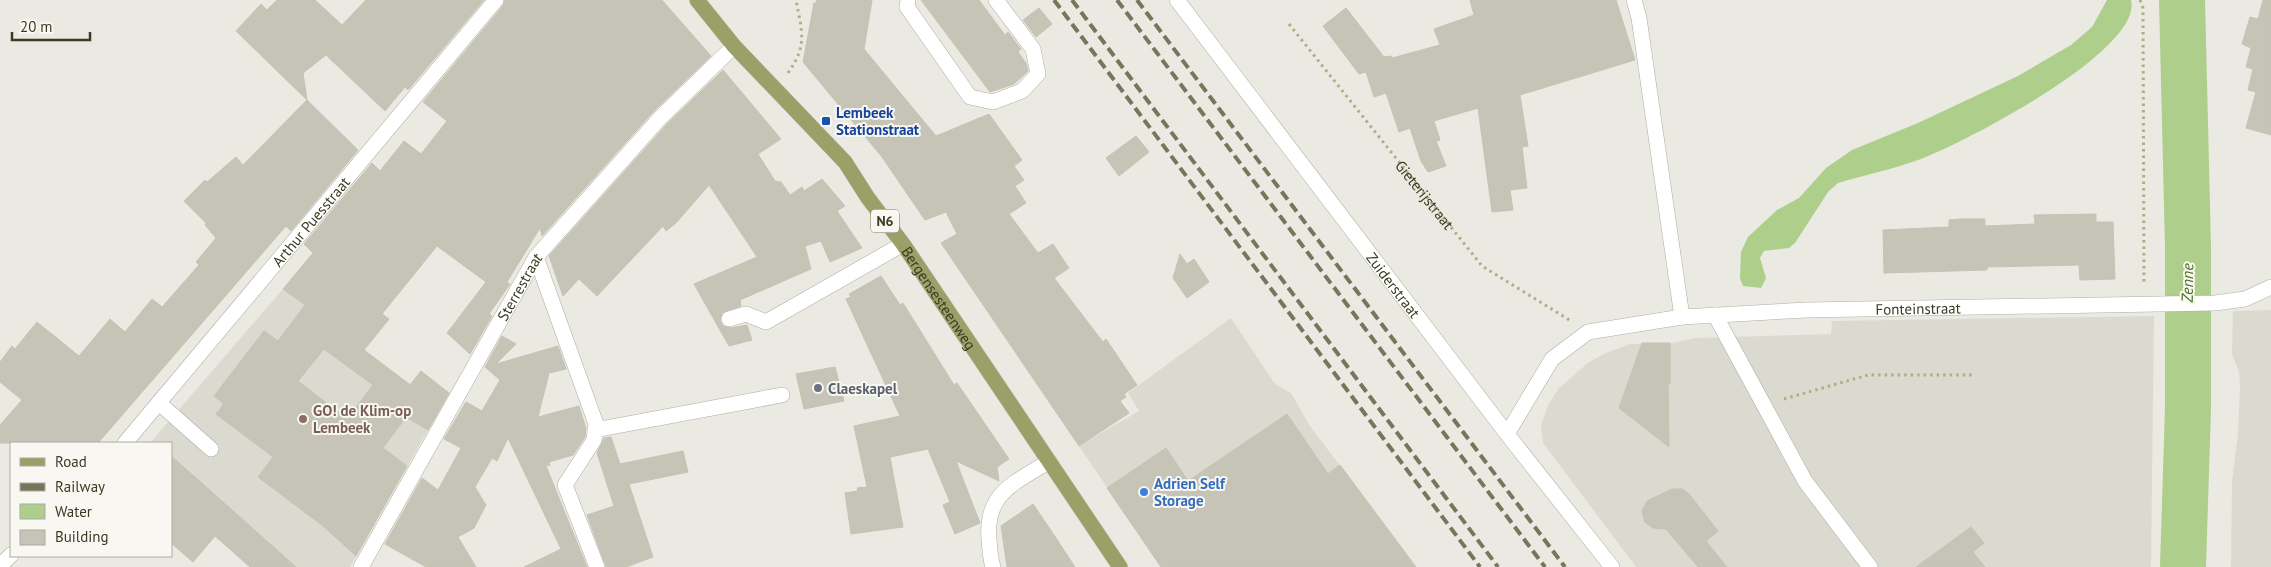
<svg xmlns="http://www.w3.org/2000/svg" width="2271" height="567" viewBox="0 0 2271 567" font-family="'PT Sans',sans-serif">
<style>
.built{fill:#dbdad0}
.water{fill:#aece8b}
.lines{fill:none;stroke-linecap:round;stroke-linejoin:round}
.river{stroke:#aece8b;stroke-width:46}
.building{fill:#c6c4b7;stroke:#c5c3b4;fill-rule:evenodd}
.minor-casing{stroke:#afaea1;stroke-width:16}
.major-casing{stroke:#c8c8c1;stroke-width:16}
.path{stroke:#adae83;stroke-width:3;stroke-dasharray:2.5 4;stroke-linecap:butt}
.minor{stroke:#fff;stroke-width:15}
.major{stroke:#9b9f68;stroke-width:15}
.rail{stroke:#75775d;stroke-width:4;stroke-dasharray:10 5;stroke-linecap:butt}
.transit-dot{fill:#1a4fb4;stroke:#f8f7f2;stroke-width:2}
.worship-dot{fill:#6b7280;stroke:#f8f7f2;stroke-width:2}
.education-dot{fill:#8d6e63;stroke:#f8f7f2;stroke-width:2}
.shop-dot{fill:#3f7fe0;stroke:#f8f7f2;stroke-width:2}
.labels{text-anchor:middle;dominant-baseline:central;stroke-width:4;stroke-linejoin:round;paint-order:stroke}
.shield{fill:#f8f7f2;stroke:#737360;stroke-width:1}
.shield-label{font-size:14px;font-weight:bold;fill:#3a3b22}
.transit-label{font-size:15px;font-weight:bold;fill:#164399;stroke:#f8f7f2;text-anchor:start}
.street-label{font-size:15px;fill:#3a3b22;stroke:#f8f7f2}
.worship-label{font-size:15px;font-weight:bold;fill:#5b616d;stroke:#f8f7f2;text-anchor:start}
.education-label{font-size:15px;font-weight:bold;fill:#785e54;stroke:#f8f7f2;text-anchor:start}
.shop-label{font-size:15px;font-weight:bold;fill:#366cbe;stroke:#f8f7f2;text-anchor:start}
.water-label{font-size:16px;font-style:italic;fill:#4a751f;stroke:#f8f7f2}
</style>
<rect width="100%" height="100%" fill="#ebeae2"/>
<path class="built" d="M283,289L441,407L350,567H250L171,497V443H150Z
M2271,310V567H2231L2232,481L2238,433L2240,386L2239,372L2232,354L2233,311Z
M2154,315L2151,567H1636L1543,443L1541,425L1549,403L1559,388L1589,362L1606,353L1630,344L1673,343L1695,338L1831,334L1832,321L2153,316Z
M1231,318L1275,384L1291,393L1310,426L1416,567H1161L1079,446L1139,411L1128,393Z"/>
<path class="water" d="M2107,0H2131C2144,50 1962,144 1921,159C1894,169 1865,175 1838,183L1828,192L1795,243L1789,248L1764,251L1760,258L1766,278L1761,288L1743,286L1740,278L1741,252L1748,237L1777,210L1799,198L1826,168L1852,150L1918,123L2018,76L2071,45L2092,27Z"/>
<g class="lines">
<path class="river" d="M2182,0L2188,247V408L2183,567"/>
</g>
<path class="building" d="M277,0H315L342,25L366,0H484L408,90L405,87L385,111L326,55L303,73L307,100L236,31L261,4L267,10Z
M505,0H662L711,56L653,112L542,236L540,228L507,282L510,284L508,287L489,314L492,316L470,354L447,333L486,282L437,246L382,314L389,319L364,350L410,385L421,371L449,393L428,430L406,417L383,448L407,466L356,556L323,526L258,477L273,457L216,414L224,404L214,396L264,331L278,341L305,305L283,289L313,253L304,244L372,163L380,171L404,141L421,154L447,121L423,102L503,6ZM324,349L373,385L347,419L298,381Z
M817,0H872L864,49L936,136L989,114L1022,160L1014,166L1024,180L1015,186L1026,203L1009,214L1038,253L1053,244L1069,268L1054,278L1103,342L1106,339L1137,385L1124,394L1126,397L1120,401L1129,413L1079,446L941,243L957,234L946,212L925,220L882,157L803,62L814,3H816Z
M921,0H979L1005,35L1008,32L1021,49L1018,52L1026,63L1028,71L1014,84L990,92Z
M1470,0H1616L1635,60L1520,95L1528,146L1522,147L1527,188L1510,190L1513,210L1492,212L1478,108L1434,121L1440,140L1436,141L1446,166L1428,172L1421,161L1410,128L1399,132L1386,93L1374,97L1366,72L1359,74L1323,26L1346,8L1384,57L1391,56L1392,58L1440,45L1434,29L1474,15Z
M2263,0H2271V135L2246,128L2256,92L2248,90L2253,69L2246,67L2251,48L2242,44L2250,17L2258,19Z
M1039,8L1052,24L1036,37L1023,20Z
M723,70L781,139L758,154L775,181L781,182L790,195L802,187L804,191L822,179L845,206L837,211L862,248L830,262L821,241L805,246L811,269L740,300L741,306L722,313L720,321L723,326L731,328L747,325L752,340L729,346L694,284L757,257L709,185L676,223L666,231L663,226L597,296L579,279L563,296L549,256L667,124Z
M307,100L358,150L291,231L286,226L98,443H0V425L22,400L0,382V362L12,346L15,349L37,322L79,356L110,319L125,332L152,299L162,307L199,265L196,262L216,238L205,225L206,223L184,201L205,180L207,182L236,157L243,165Z
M1136,136L1149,152L1119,176L1106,158Z
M2096,214V222H2113L2115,279L2080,280L2079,265L1987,267V270L1884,273L1883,230L1949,227V220L1960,219H1985V226L2035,224L2034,215Z
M1180,254L1187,264L1194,259L1209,282L1187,298L1173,278Z
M881,276L900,305L903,303L954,385L957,383L1009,459L997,467L999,481L956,461L980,523L955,534L943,505L950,502L928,449L890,457L903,527L851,534L845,493L858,491L857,488L867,487L854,426L900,416L846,299L851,297L849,294Z
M502,336L516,344L496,364L558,346L566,369L549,373L538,417L579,406L586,429L585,437L573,455L549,462L550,465L546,466L587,567H524L561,549L508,438L497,461L492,458L475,487L486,505L474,528L458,537L476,567H426L385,544L422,478L438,490L461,448L444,439L466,402L482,411L500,380L485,367Z
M1642,343H1670V384H1668L1669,447L1619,408Z
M835,367L844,401L804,409L796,374Z
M1287,414L1328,474L1340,465L1416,567H1161L1107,488L1166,448L1188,481Z
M611,437L620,464L683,451L688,472L629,484L653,557L626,567H606L587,515L614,506L597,453L604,438Z
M171,456L195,477L296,567H250L215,536L193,562L171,543Z
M1672,489H1683L1689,494L1718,531L1706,541L1727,567H1698L1666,529L1653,528L1645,522L1642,511L1647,501Z
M1033,504L1052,532L1075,567H1007L1001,526Z
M1971,527L1984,543L1973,552L1985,567H1916Z"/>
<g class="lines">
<defs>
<g id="minor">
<path d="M908,0L907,7L970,97L993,102L1022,91L1038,74L1033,49L996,0"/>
<path id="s2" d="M1177,0L1507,434L1612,567"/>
<path d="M1634,0L1639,18L1682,317"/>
<path d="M536,257L596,424L594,440L565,485L597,567"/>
<path d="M1715,315L1805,481L1870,567"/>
<path d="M729,319L746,314L766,322L903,244"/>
<path d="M159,403L211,449"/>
<path d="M595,430L782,395"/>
<path id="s3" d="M1507,434L1552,359L1588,332L1682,317L1806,310L2215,303L2245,299L2271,287"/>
<path id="s4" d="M125,443L496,0"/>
<path d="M0,566L11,555"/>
<path id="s5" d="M361,567L536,257L660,118L734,46"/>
<path d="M993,567C990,558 990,549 989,540C985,492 1014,484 1049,461"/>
</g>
<g id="major">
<path id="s6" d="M697,0L734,46L845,162L868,198L903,244L1120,567"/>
</g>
</defs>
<use href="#minor" class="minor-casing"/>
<use href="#major" class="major-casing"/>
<g class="path">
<path d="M2140,0L2143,8L2144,284"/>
<path id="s1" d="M1289,24L1482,266L1571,321"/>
<path d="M788,73C808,44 802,33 796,0"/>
<path d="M1784,399L1868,375H1973"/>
</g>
<use href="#minor" class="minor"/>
<use href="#major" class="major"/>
<path class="rail" d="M1054,0L1480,567
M1072,0L1498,567
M1117,0L1545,567
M1137,0L1565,567"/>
</g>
<rect class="transit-dot" x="821" y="116" width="10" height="10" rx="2.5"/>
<circle class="worship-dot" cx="818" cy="388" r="5"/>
<circle class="education-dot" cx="303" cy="419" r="5"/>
<circle class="shop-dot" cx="1144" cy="492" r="5"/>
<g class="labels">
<rect class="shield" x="871" y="209.5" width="28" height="23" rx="4"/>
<g class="shield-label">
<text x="885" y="221">N6</text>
</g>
<g class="transit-label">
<text x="836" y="112">Lembeek<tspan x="836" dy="17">Stationstraat</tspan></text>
</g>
<g class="street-label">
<text stroke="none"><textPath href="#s1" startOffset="218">Gieterijstraat</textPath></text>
<text stroke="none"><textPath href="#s4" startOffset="289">Arthur Puesstraat</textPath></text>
<text stroke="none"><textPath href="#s2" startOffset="358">Zuiderstraat</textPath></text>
<text stroke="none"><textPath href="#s5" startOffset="322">Sterrestraat</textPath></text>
<text stroke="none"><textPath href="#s6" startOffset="385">Bergensesteenweg</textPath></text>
<text stroke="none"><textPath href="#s3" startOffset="464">Fonteinstraat</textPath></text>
</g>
<g class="worship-label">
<text x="828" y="388">Claeskapel</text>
</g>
<g class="education-label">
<text x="313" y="410">GO! de Klim-op<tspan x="313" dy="17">Lembeek</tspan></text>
</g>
<g class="shop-label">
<text x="1154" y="483">Adrien Self<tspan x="1154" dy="17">Storage</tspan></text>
</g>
<g class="water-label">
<text transform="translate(2187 283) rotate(-89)">Zenne</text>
</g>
</g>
<rect x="10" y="442" width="162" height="115" fill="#f8f7f2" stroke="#acac9f"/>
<rect x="20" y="458" width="25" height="8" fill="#9b9f68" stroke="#acac9f"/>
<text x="55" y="467" font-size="15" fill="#3a3b22">Road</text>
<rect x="20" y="483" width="25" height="8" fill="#75775d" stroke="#acac9f"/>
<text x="55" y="492" font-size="15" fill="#3a3b22">Railway</text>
<rect x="20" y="504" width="25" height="15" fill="#aece8b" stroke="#acac9f"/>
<text x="55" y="517" font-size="15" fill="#3a3b22">Water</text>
<rect x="20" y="530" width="25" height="15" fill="#c6c4b7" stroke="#acac9f"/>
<text x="55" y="542" font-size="15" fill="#3a3b22">Building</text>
<path d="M12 32v8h78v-8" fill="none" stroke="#3a3b22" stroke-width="2.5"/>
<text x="20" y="32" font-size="15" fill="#3a3b22" stroke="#f8f7f2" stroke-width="4" paint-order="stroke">20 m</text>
</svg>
